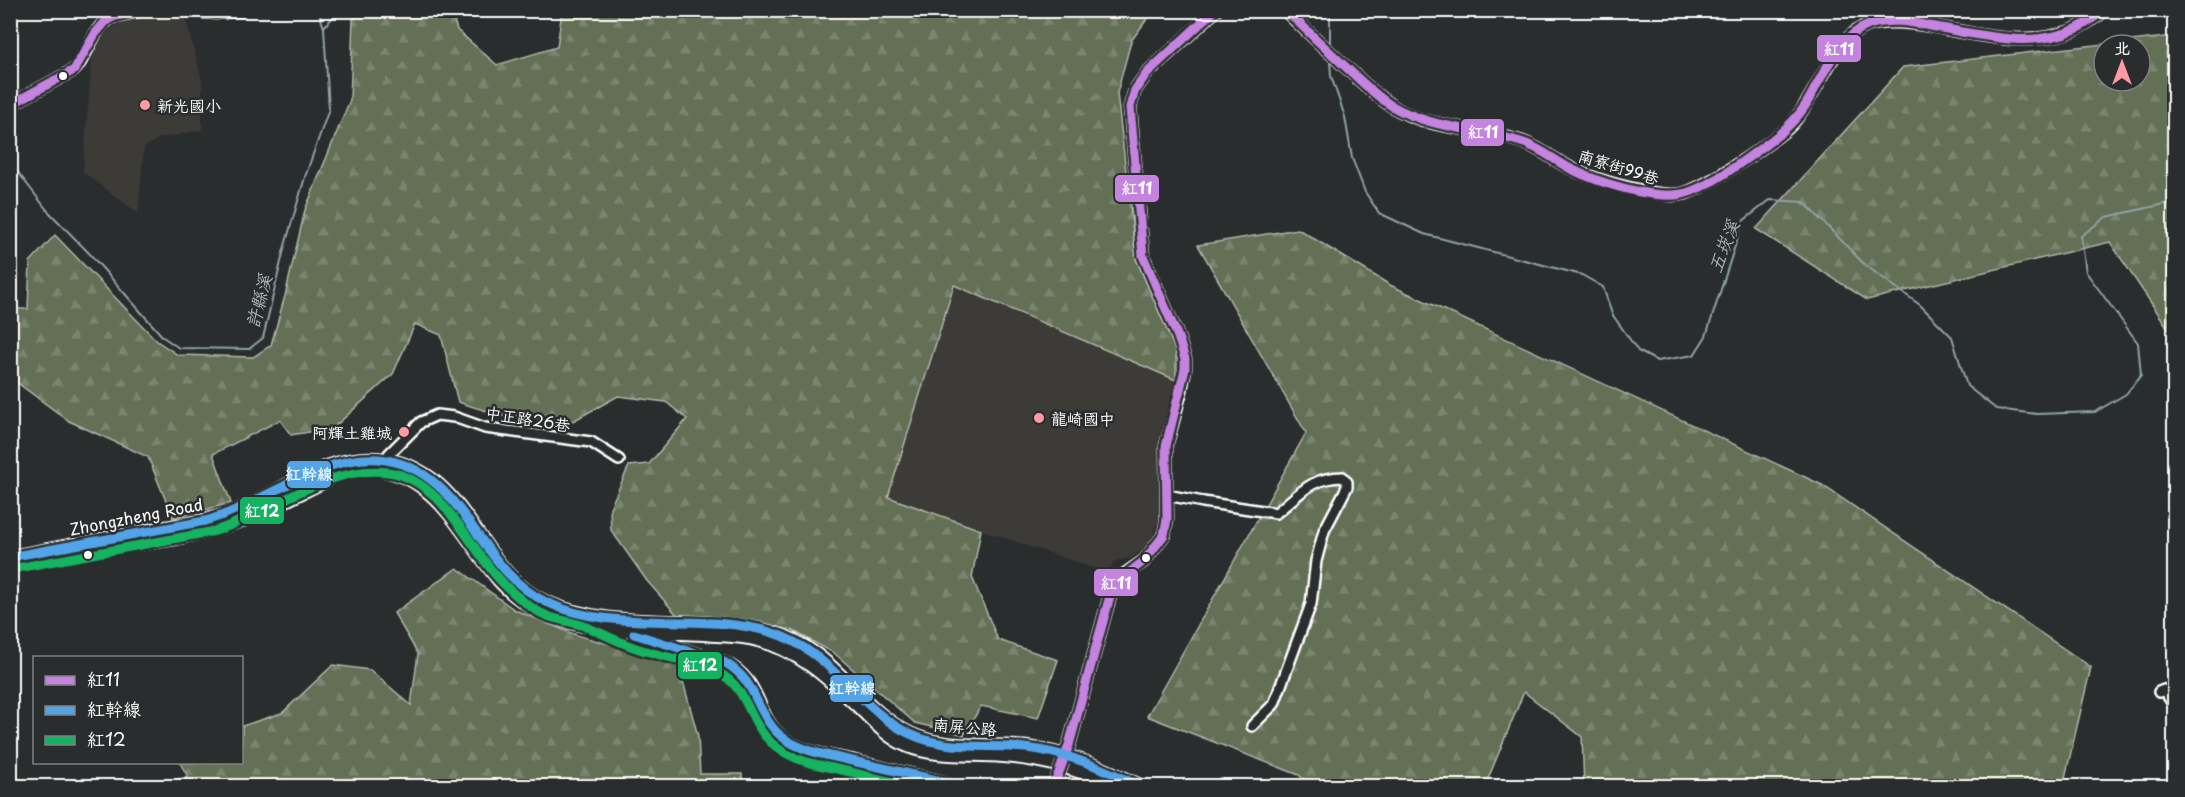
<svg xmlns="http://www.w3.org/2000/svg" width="2185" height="797" viewBox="0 0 2185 797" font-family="'Playpen Sans','LXGW WenKai TC',sans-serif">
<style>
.built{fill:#3e3b39}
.forest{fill:url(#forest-firs);stroke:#b1b7aa;stroke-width:1.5;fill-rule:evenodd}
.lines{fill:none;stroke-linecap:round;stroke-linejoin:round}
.stream{stroke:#91a2a7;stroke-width:2}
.minor-casing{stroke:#fff;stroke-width:14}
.tertiary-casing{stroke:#fff;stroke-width:15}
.secondary-casing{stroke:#fff;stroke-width:16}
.minor{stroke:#2a2d2e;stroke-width:9}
.tertiary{stroke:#2a2d2e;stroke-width:10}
.secondary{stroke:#2a2d2e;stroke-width:12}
.tertiary-bridge-casing{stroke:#fff;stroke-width:15;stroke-linecap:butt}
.tertiary-bridge{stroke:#2a2d2e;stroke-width:10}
.bus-1-casing{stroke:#2a2d2e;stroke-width:14}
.bus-2-casing{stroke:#2a2d2e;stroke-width:14}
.bus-3-casing{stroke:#2a2d2e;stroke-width:14}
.bus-1{stroke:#c483df;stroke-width:9}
.bus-2{stroke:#53a3e8;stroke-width:9}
.bus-3{stroke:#13b361;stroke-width:9}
.bus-dot{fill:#fff;stroke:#2a2d2e;stroke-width:2}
.poi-dot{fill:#ff9aa2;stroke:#2a2d2e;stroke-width:2}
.labels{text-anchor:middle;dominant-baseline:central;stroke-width:5;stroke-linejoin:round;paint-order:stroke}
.poi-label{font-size:16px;fill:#fff;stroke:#2a2d2e;text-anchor:start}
.street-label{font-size:16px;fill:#fff;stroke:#2a2d2e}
.water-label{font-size:18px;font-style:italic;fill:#adb9bd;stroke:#2a2d2e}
.line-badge{stroke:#2a2d2e;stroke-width:2}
.badge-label{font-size:16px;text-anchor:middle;font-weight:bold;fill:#fff}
</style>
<defs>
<pattern id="forest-firs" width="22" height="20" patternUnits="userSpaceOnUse" patternTransform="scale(1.5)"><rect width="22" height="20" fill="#636f56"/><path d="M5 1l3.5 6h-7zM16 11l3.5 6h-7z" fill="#7a856f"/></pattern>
</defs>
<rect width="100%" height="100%" fill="#2a2d2e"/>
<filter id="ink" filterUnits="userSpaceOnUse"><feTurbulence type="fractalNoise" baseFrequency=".0167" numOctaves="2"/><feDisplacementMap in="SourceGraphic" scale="12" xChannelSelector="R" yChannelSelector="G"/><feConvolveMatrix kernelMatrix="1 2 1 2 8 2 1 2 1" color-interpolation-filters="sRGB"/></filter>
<g filter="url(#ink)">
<path class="built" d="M153,11L184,14L202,80V130L160,138L144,147L138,213L83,172L92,57L105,34L128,17Z
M954,285L1176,380L1161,431L1159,519L1149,543L1132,558L1114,561L1108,573L888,498Z"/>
<path class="forest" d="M366,10L451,11L457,30L497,65L557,47L562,11H1153L1131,41L1117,93L1136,259L1176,351V380L954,285L888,497L981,530L972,577L998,640L1058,660L1038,718L981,706L964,735L915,723L834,653L792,630L744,620L677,615L647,581L611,530L610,508L629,466L649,464L687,419L666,402L618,396L573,421L502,416L458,402L441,335L415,324L393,374L333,428L291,435L280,420L213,454L231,503L173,518L148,457L69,421L11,378V309H28L30,262L55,235L157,341L178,355L253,357L271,345L285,296L305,210L350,100L353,19Z
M2174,36V337L2110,242L1867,300L1756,229L1903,67ZM2104,45H2140V81H2104Z
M1298,229L1390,285L1822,485L2091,667L2063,786H1584L1582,737L1524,692L1485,786H1311L1299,775L1147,716L1306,433L1198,245Z
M457,568L515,610L576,635L678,663L698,736L700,774H742L743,786H148L188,777L180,763L242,762V726L282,713L333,665L370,670L411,705L418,654L394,613Z"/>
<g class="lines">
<path class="stream" d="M1330,10V48
M324,27L335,15L354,10
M1330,60L1331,76L1345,117L1352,158L1365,192L1379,213L1424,234L1582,275L1603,287L1612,314L1638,351L1657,361L1694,355L1706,336L1743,221L1770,200L1804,202L1865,265L1920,305L1952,337L1967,386L1996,409L2037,414L2095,412L2126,394L2141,375L2138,343L2086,272L2081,236L2106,217L2174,202
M10,162L47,210L89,253L163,337L179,348L249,349L263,338L284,249L305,177L329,109L324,28L318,10"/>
<defs>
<path id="minor" d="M385,465L389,454L421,422L437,415L454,417L485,428L591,442L619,460
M1167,495L1203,502L1276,513C1300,494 1311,477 1343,477L1347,482V487L1324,531L1316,561L1311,604L1274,704L1252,726
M636,634L724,662C763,680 755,715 782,737C802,753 831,755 856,761C884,768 913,774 941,781L951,786
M2159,692L2164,690L2174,705"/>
<path id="tertiary" d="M180,10L216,13L241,10
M1285,10C1306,30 1327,50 1348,69C1362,82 1376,96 1392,106C1431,131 1482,127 1525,143C1543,150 1558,163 1576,171C1599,181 1658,199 1682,194C1705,189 1764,147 1784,131C1814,108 1831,36 1869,25C1889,19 1916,23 1936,27C1978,35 2026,47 2068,32C2082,28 2093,18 2105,10
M10,105L74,70C89,54 92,27 113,17C122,14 132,13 141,10
M1069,745L1113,585L1117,580L1144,561L1164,535L1167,519L1166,446L1181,391L1185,369V359L1178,337L1143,256L1130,107L1135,90L1147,73L1216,10"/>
<path id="secondary" d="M10,557C52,550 93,541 134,533C161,528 188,526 215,518C270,503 320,454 378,459C469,467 474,569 545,602C614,633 696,613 769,632C835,648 856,708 910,734C945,751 990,743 1028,748C1067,753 1105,769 1140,786
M43,559L176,538L217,529L256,515L340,473C426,451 454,525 499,580C510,592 524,603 538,610C584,634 653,631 704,634C721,636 741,635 758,640C800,651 828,678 859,707C874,722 888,738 908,746C938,758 972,753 1003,756C1042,759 1081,770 1116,786"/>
</defs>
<use href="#minor" class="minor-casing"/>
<use href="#tertiary" class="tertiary-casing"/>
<use href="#secondary" class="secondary-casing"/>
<use href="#minor" class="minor"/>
<use href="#tertiary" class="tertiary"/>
<use href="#secondary" class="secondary"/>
<defs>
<path id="tertiary-bridge" d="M1056,781L1069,745"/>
</defs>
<use href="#tertiary-bridge" class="tertiary-bridge-casing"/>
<use href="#tertiary-bridge" class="tertiary-bridge"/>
<defs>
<path id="bus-1" d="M186,10L216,13L237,10
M1286,10C1306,30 1327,50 1348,69C1362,82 1376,96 1392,106C1431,129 1478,128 1521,142C1539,147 1554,160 1571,169C1597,182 1653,200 1682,194C1709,188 1749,157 1772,140C1785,130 1796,120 1805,106C1822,79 1836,37 1869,25C1888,18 1911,22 1930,26C1977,34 2031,50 2076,29C2086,24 2095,17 2104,10
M10,105L74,70L95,34L106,21L113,17L139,10
M1054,786L1069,745L1113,585L1144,561L1164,535L1167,519L1166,446L1185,369V359L1178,337L1143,256L1130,107L1135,90L1147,73L1215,10"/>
<path id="bus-2" d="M10,557L205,521C260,506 322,454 378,459C466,467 475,569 546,602C616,635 698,611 770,632C833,651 856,708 910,734C945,751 987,744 1025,748C1066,752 1104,769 1140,786
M634,634L724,662C757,682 752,702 773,728C784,742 801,748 817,753L941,781L951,786"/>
<path id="bus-3" d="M12,569L215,531C271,513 328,464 388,472C439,479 464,537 494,573C505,586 519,599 534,609C548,619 565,620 581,625C601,632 619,643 639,649C663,657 701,663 721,674C746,688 748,716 765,736C786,762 820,765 851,772C871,777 892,782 912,786"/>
</defs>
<use href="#bus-1" class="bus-1-casing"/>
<use href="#bus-2" class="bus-2-casing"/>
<use href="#bus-3" class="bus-3-casing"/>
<use href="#bus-1" class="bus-1"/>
<use href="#bus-2" class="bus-2"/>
<use href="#bus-3" class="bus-3"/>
</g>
</g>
<g class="bus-dot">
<circle cx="63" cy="76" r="5"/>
<circle cx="88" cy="555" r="5"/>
<circle cx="1146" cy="558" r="5"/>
</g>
<g class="poi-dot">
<circle cx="145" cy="105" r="6"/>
<circle cx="1039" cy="418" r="6"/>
<circle cx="404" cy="432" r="6"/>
</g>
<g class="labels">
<g class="poi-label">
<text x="157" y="105">新光國小</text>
<text x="1051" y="418">龍崎國中</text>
<text x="392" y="432" text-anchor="end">阿輝土雞城</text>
</g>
<g class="street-label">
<text transform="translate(1619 166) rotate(17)">南寮街99巷</text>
<text transform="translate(528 418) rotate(9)">中正路26巷</text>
<text transform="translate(136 516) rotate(-11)">Zhongzheng Road</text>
<text transform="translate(965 726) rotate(5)">南屏公路</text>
</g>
<g class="water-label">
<text transform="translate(1723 246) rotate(-69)">五崁溪</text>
<text transform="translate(258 301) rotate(-76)">許縣溪</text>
</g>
</g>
<g class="line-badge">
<rect x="1816" y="34" width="46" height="29" rx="6" fill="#c483df"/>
<rect x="1460" y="118" width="45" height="29" rx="6" fill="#c483df"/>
<rect x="1114" y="174" width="46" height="29" rx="6" fill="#c483df"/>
<rect x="286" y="460" width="46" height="29" rx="6" fill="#53a3e8"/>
<rect x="239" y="496" width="46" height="29" rx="6" fill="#13b361"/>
<rect x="1093" y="568" width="46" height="29" rx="6" fill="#c483df"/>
<rect x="677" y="651" width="46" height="29" rx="6" fill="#13b361"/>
<rect x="829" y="674" width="45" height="29" rx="6" fill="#53a3e8"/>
</g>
<g class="badge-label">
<text x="1839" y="55">紅11</text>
<text x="1483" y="138">紅11</text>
<text x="1137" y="194">紅11</text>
<text x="309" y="480">紅幹線</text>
<text x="262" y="517">紅12</text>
<text x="1116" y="589">紅11</text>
<text x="700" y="671">紅12</text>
<text x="852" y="694">紅幹線</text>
</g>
<rect width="2185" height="797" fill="none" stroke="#2a2d2e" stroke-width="36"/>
<rect x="18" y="18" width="2149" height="761" fill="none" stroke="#fff" stroke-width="2" filter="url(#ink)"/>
<rect x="33" y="656" width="210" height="108" fill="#2a2d2e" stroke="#7f8182" stroke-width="1.5"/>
<rect x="45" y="676" width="30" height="9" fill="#c483df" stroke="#7f8182" stroke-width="1.5"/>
<text x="87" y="686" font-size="18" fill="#ffffff">紅11</text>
<rect x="45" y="706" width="30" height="9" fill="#53a3e8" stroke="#7f8182" stroke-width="1.5"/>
<text x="87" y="716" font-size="18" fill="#ffffff">紅幹線</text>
<rect x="45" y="736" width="30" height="9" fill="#13b361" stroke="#7f8182" stroke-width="1.5"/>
<text x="87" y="746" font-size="18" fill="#ffffff">紅12</text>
<g transform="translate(2122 63)"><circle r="28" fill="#2a2d2e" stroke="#7f8182" stroke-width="1.5"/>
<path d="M0-4.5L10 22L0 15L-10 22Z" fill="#ff9aa2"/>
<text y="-9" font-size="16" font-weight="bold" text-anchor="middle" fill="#ffffff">北</text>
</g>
</svg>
